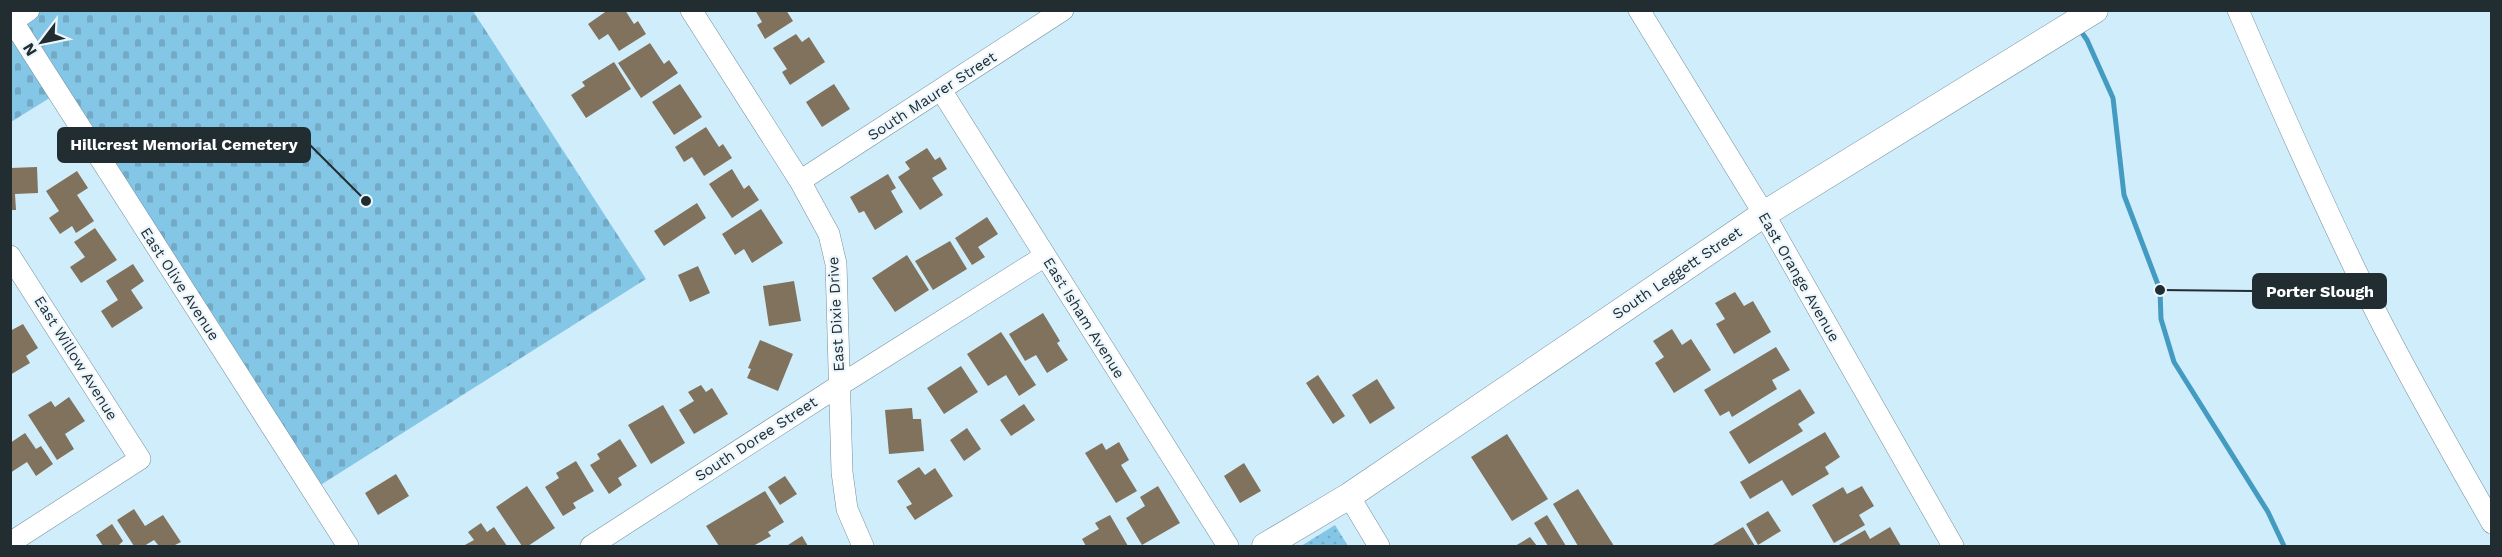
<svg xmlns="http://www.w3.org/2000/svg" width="2502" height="557" viewBox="0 0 2502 557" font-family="'Work Sans',sans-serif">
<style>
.grass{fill:url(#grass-dots)}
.cemetery{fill:url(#cemetery-stones)}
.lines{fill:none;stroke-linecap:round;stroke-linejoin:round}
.stream{stroke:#449bc1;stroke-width:5}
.building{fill:#80725d}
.minor-casing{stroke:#738e9b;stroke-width:22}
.tertiary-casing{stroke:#738e9b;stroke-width:27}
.minor{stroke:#fff;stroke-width:21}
.tertiary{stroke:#fff;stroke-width:26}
.labels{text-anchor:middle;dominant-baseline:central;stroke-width:4.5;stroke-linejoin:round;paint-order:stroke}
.street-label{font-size:15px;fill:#222d32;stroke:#ebf7fd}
.leader{fill:none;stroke:#222d32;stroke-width:2}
.callout-dot{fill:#222d32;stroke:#ebf7fd;stroke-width:2}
.callout{fill:#222d32;stroke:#222d32;stroke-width:2}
.callout-label{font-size:16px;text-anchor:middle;font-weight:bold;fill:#fff}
</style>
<defs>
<pattern id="grass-dots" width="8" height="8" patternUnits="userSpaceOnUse" patternTransform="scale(1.5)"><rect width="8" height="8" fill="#84c6e6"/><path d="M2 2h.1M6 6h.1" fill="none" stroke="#72aac6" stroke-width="1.8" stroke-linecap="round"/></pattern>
<pattern id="cemetery-stones" width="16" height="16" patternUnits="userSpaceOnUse" patternTransform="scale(1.5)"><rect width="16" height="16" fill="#84c6e6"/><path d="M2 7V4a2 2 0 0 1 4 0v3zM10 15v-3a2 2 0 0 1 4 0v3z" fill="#72aac6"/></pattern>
</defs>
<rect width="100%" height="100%" fill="#d0edfb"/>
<path class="grass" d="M1335,525L1348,546H1301Z"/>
<path class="cemetery" d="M11,11H473L646,279L319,486L64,89L11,122Z"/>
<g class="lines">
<path class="stream" d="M2078,27L2087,40L2113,98L2124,195L2160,290L2161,319L2174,362L2268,512L2284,546"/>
</g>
<path class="building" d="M608,10H625L634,24L638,21L646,34L619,51L608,34L599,40L588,24Z
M755,10H786L793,21L765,39L757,25L762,22Z
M796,34L802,42L809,37L825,62L790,85L782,72L787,69L773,48Z
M650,43L664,64L669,60L678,73L641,98L618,63Z
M614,62L631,89L586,118L571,95L585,86L582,82Z
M680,84L702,117L674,135L652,102Z
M834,84L850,109L822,127L806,102Z
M706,127L719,147L723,144L732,158L704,176L692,157L684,162L675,147Z
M927,148L935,160L940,157L947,169L932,178L943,195L920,210L898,177L910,169L905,162Z
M37,167L38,193L15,194L16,210H10V168Z
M732,169L744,189L749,185L759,200L732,218L709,184Z
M77,171L88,188L77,195L94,221L76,233L72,226L60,234L49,218L59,211L46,191Z
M888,174L896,188L891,191L903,212L875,230L864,211L859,213L850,197Z
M697,203L706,218L664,246L654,231Z
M761,209L783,243L752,263L744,249L735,255L722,234Z
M987,217L998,234L978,247L985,257L972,265L955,238Z
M95,228L117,260L81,283L70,267L85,257L74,242Z
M950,241L967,269L933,290L915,261Z
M907,255L929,290L895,312L872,278Z
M133,264L144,281L131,290L143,308L112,328L101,311L118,300L106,281Z
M698,266L710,293L690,302L678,275Z
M794,281L801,321L769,326L763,286Z
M1735,292L1744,306L1753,301L1771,332L1734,354L1716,324L1725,319L1715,303Z
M1043,313L1060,341L1057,343L1068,360L1047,373L1036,355L1025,361L1009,334Z
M23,324L38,348L26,356L30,363L10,375V331Z
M1672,329L1682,345L1691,339L1711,370L1674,393L1655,363L1664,357L1653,341Z
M1001,332L1036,385L1019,396L1006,375L988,386L967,354Z
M760,340L793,354L778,391L747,378L751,369L748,368Z
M1776,347L1790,370L1772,380L1777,389L1732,417L1729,411L1720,416L1704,390Z
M961,366L978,392L944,414L927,388Z
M1318,375L1345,416L1333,424L1306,383Z
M1377,379L1395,408L1370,424L1352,395Z
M701,385L706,392L712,388L728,414L694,434L679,410L694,401L688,392Z
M1800,389L1815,413L1798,424L1803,431L1749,464L1729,432Z
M69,397L85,421L65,434L74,449L57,460L28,415L51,401L55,407Z
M1024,404L1035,420L1011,436L1000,420Z
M663,405L685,443L651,464L628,425Z
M912,408L913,419H921L924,451L889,454L885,410Z
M967,428L981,449L964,461L950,440Z
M1825,432L1840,457L1825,467L1829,474L1792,496L1782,480L1750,499L1740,482Z
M25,433L36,449L41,446L53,464L36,476L27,462L10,473V443Z
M1507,434L1548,499L1512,521L1471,457Z
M620,439L637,466L618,478L622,485L609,494L590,465L600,459L597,454Z
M1119,442L1129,460L1121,465L1137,491L1116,503L1085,453L1102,443L1106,450Z
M576,461L594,491L573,503L576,508L563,516L545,487L559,478L556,473Z
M1244,463L1261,491L1240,503L1224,476Z
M919,467L925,475L935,468L953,496L915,520L906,507L912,504L897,481Z
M396,474L409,496L378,515L365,493Z
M785,476L797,494L780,505L768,487Z
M527,486L555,528L528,546H522L496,507Z
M1158,486L1180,523L1142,545L1126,518L1145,506L1140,497Z
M1862,486L1874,506L1859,515L1865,525L1834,543L1812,505L1843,487L1847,494Z
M1578,489L1614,546H1578L1553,504Z
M765,491L784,522L768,532L771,536L753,546H719L706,526Z
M134,509L145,526L163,515L181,542L173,546H159L154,540L144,546H134L117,520Z
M1768,511L1781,531L1758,545L1746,524Z
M1110,515L1128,546H1086L1082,539L1099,529L1095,523Z
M1547,515L1566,546H1548L1534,523Z
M481,523L487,532L494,527L507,546H463L474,540L468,532Z
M112,524L123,541L119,545L120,546H103L96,535Z
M1743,527L1755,546H1711Z
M1890,527L1901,546H1837L1865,530L1870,539Z
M802,536L808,546H788V545Z
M1530,537L1537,546H1515Z"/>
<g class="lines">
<defs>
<path id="minor" d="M691,10L800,181L829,234L836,264L842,472L847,509L863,546
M1639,10L1764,214L1953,546
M2238,10C2282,112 2327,213 2376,312C2412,383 2452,453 2492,523
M13,22L348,546
M10,23L29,10
M941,90L1228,546
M800,181L1063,10
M10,256L140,459L10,543
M1349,496L1379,546
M591,546L840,385L1045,256"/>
<path id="tertiary" d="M1265,546L1349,496L1764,214L2095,10"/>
</defs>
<use href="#minor" class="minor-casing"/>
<use href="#tertiary" class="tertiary-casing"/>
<use href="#minor" class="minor"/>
<use href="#tertiary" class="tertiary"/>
</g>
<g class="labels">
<g class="street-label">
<text transform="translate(932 96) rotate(-33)">South Maurer Street</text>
<text transform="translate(1677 273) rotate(-34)">South Leggett Street</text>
<text transform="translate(1799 277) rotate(60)">East Orange Avenue</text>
<text transform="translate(180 284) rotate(57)">East Olive Avenue</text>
<text transform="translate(836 314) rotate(-93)">East Dixie Drive</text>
<text transform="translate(1084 318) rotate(58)">East Isham Avenue</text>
<text transform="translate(76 358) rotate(58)">East Willow Avenue</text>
<text transform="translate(756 439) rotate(-33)">South Doree Street</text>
</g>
</g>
<path class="leader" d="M366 201L310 145M2160 290L2253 291"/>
<g class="callout-dot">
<circle cx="366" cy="201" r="6"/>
<circle cx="2160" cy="290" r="6"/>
</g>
<g class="callout">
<rect x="58" y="128" width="252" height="34" rx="6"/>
<rect x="2253" y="274" width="133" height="34" rx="6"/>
</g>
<g class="callout-label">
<text x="184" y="150">Hillcrest Memorial Cemetery</text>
<text x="2320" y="297">Porter Slough</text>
</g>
<rect width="2502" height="557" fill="none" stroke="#222d32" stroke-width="24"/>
<g transform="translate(42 42) rotate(238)" stroke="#ebf7fd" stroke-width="4.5" paint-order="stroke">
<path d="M0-4.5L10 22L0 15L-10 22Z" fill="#222d32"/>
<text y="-9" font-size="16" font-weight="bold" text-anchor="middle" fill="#222d32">N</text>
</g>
</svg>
